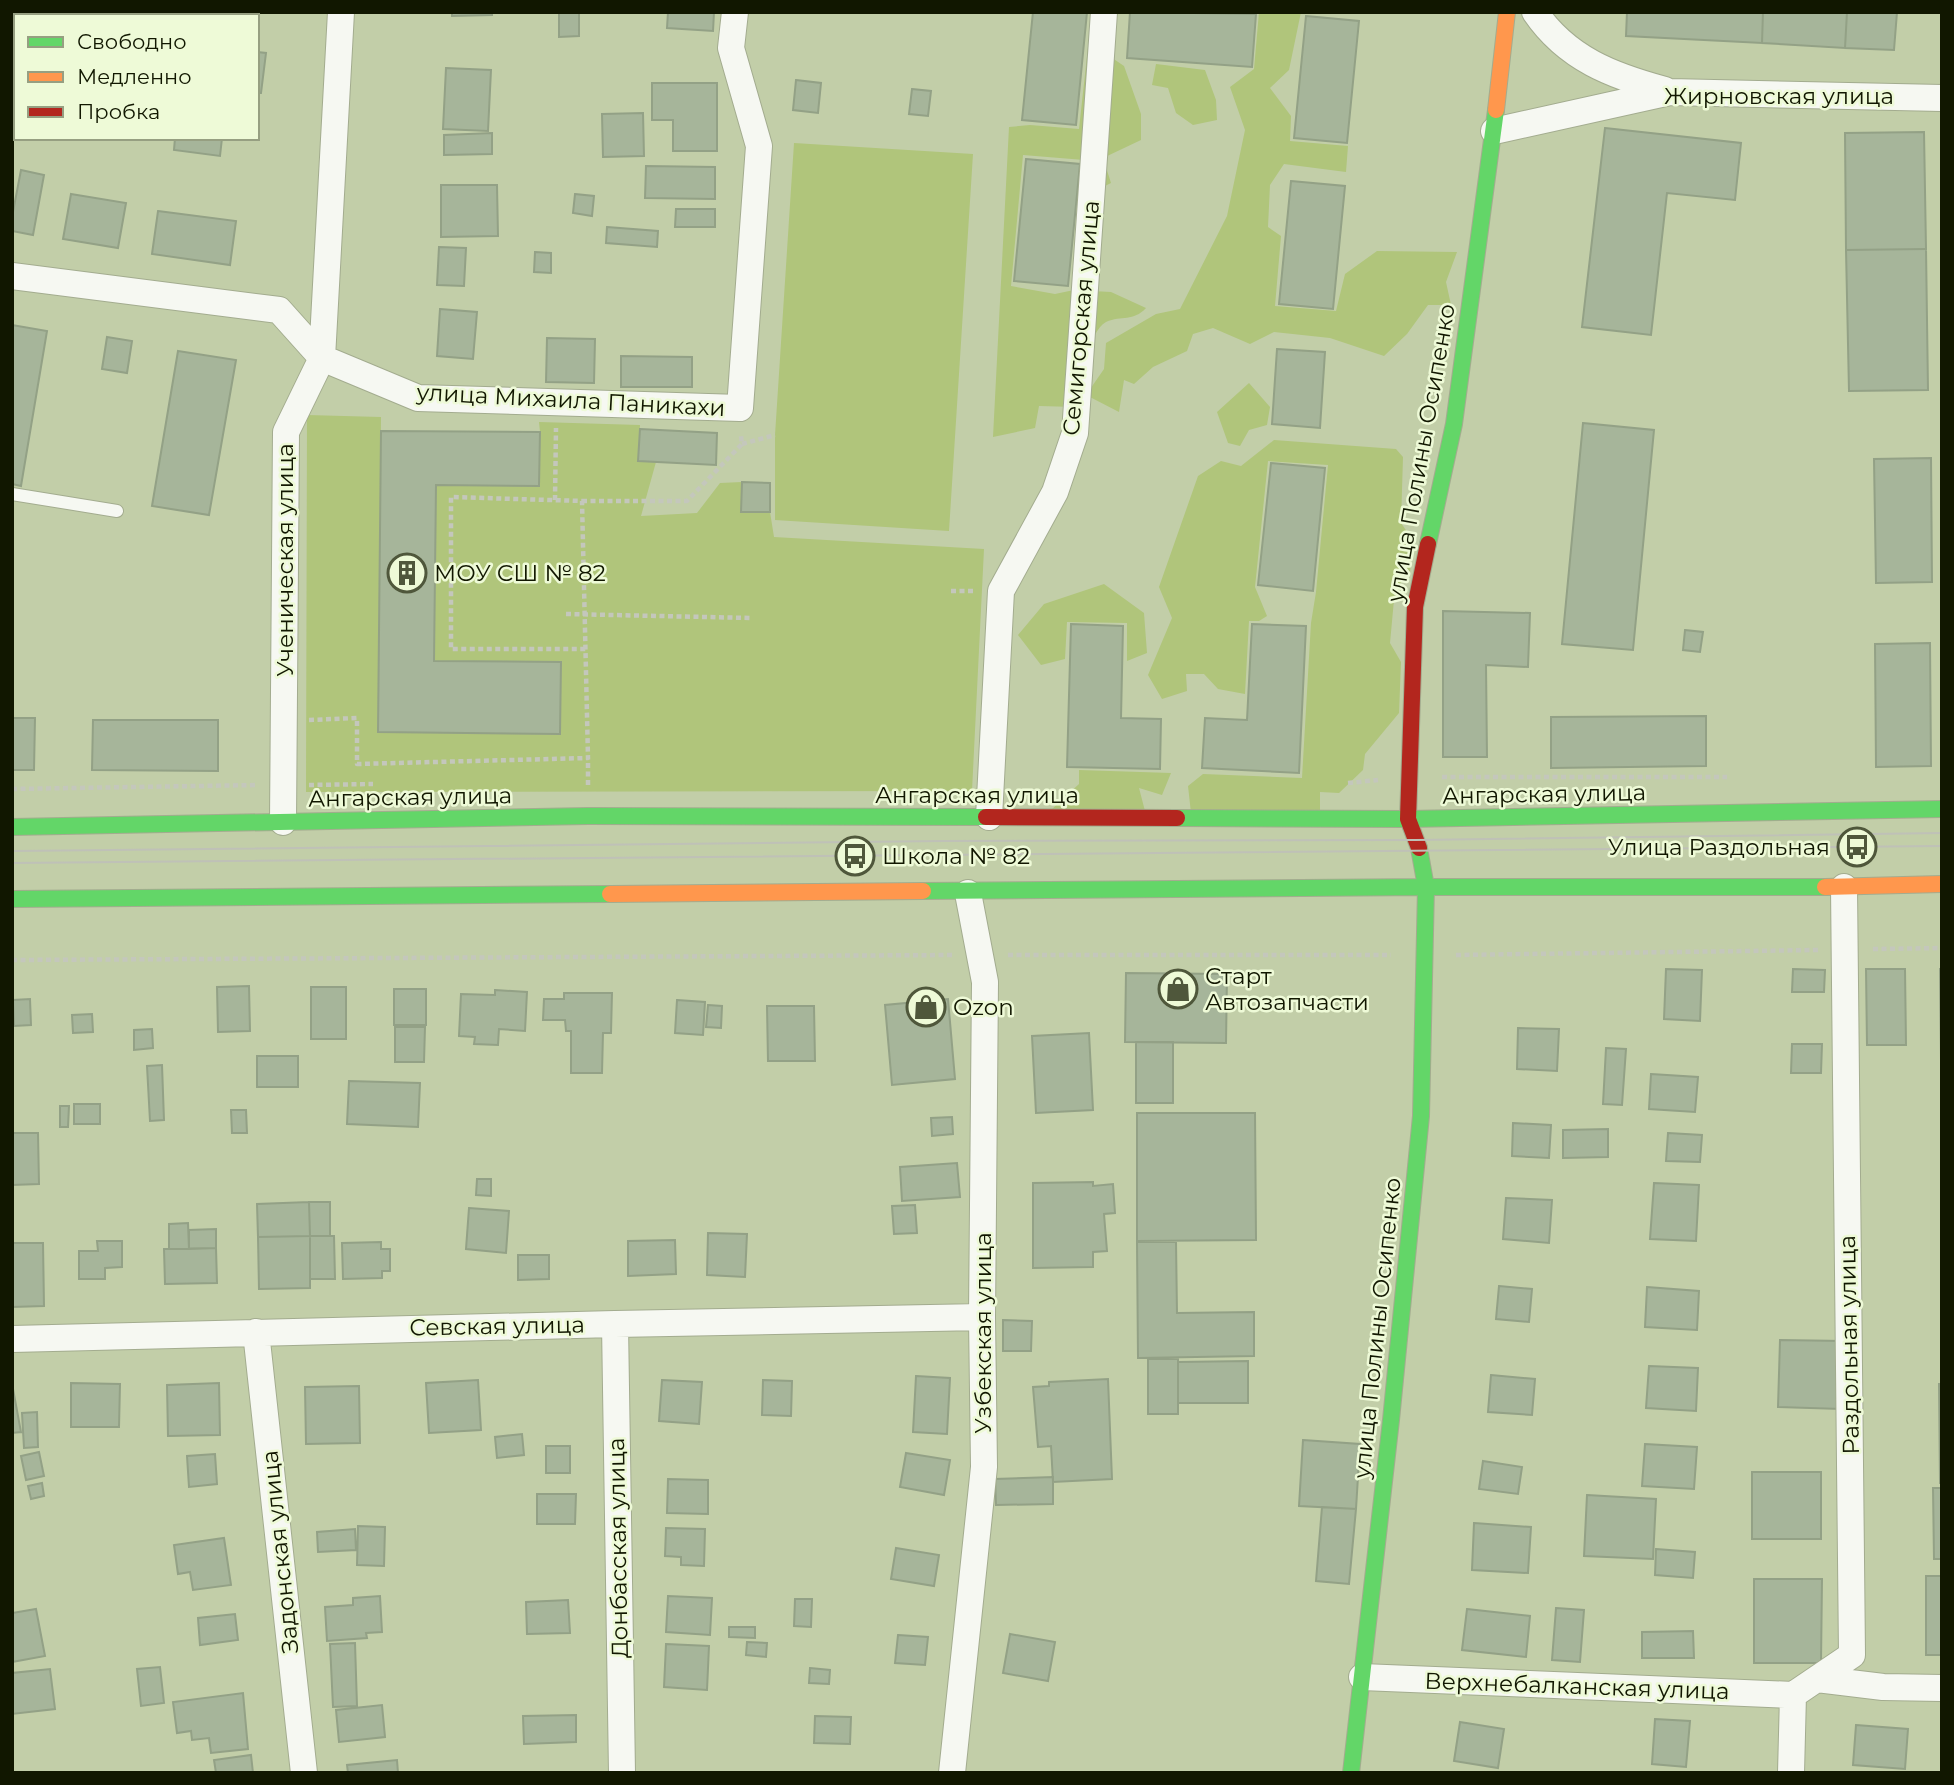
<svg xmlns="http://www.w3.org/2000/svg" width="1954" height="1785" viewBox="0 0 1954 1785" font-family="Montserrat,sans-serif">
<style>
.green{fill:#b0c57b}
.building{fill:#a6b59a;stroke:#93a186;stroke-width:2}
.lines{fill:none;stroke-linecap:round;stroke-linejoin:round}
.lane-casing{stroke:#a3ac8f;stroke-width:14}
.street-casing{stroke:#a3ac8f;stroke-width:28}
.fast-casing{stroke:#a3ac8f;stroke-width:18}
.slow-casing{stroke:#a3ac8f;stroke-width:18}
.jam-casing{stroke:#a3ac8f;stroke-width:18}
.path{stroke:#c4c7bc;stroke-width:4.5;stroke-dasharray:5 3.5;stroke-linecap:butt}
.lane{stroke:#f6f8f2;stroke-width:12}
.street{stroke:#f6f8f2;stroke-width:26}
.fast{stroke:#63d668;stroke-width:16}
.slow{stroke:#ff974d;stroke-width:16}
.jam{stroke:#b3261e;stroke-width:16}
.tram{stroke:#bfc1b7;stroke-width:2}
.labels{text-anchor:middle;dominant-baseline:central;stroke-width:5;stroke-linejoin:round;paint-order:stroke}
.street-label{font-size:23px;fill:#111700;stroke:#eefad7}
.poi-label{font-size:23px;fill:#111700;stroke:#eefad7;text-anchor:start}
</style>
<rect width="100%" height="100%" fill="#c2cea8"/>
<path class="green" d="M1259,12H1301L1289,70L1270,88L1291,116L1290,141L1348,146L1346,172L1284,164L1270,185L1268,227L1281,236L1275,306L1336,311L1345,274L1377,251L1457,252L1446,282L1451,305H1428L1407,334L1384,356L1330,338L1274,332L1250,344L1213,328L1193,334L1187,351L1153,367L1134,384L1124,380L1119,412L1086,395L1104,369L1106,343L1156,314L1180,309L1227,216L1245,130L1230,87L1254,69Z
M1093,45L1124,66L1141,114V140L1103,158L1111,183L1095,191L1084,160L1023,155L1011,286L1055,294L1074,290L1111,292L1146,308C1133,322 1122,315 1106,322C1088,331 1080,388 1075,407L1039,406L1035,428L993,437L1009,127L1030,125L1079,129L1088,47Z
M1156,64L1205,70L1216,100L1217,120L1193,125L1176,113L1168,88L1152,85Z
M794,143L973,154L949,531L775,520V435Z
M1249,383L1270,407L1267,425L1249,430L1240,446L1228,443L1217,412Z
M307,415L381,417L378,732L560,734L561,662L434,661L436,485L540,432L539,422L640,425L638,461L656,462L641,516L697,513L720,483L742,482L741,512H770L774,537L984,549L972,791L306,792Z
M1274,440L1396,449L1403,457L1401,523L1412,539L1410,573L1395,589L1390,643L1401,662L1399,713L1365,754L1363,770L1339,793L1320,792V811L1191,813L1188,786L1203,774L1302,778L1311,623L1316,592L1328,465L1268,461L1255,587L1267,616L1259,621H1249L1245,694L1218,689L1204,674H1186L1187,691L1162,699L1148,675L1172,618L1159,587L1198,476L1221,461L1241,466Z
M1104,584L1144,613L1147,653L1127,661V623L1067,622L1065,659L1041,665L1018,635L1044,604Z
M1079,770L1171,773L1162,795L1139,788L1145,811L1051,810L1079,784Z"/>
<path class="building" d="M12,12L32,14L16,16V54L12,53Z
M452,12H492V15L452,16Z
M559,12H579V36L559,37Z
M668,12H714L713,31L667,28Z
M1033,12H1087L1076,125L1022,120Z
M1130,12L1256,14L1252,67L1127,58Z
M1627,12H1763L1762,43L1626,36Z
M1763,12H1847L1845,48L1762,43Z
M1847,12H1897L1894,50L1845,48Z
M1306,16L1359,21L1347,143L1294,138Z
M257,52L266,53L261,93H257Z
M446,68L491,70L488,131L443,129Z
M796,80L821,83L818,113L793,110Z
M652,83H717V151H673V120H652Z
M912,89L931,91L928,116L909,114Z
M643,113L644,156L603,157L602,114Z
M1605,128L1741,143L1735,200L1667,193L1651,335L1582,327Z
M1924,132L1926,249L1846,250L1845,133Z
M492,133V154L444,155V135Z
M175,138H222L220,156L174,150Z
M1026,159L1080,164L1068,286L1014,281Z
M646,166L715,167V199L645,198Z
M21,170L44,175L33,235L12,231V217Z
M1291,181L1345,186L1333,309L1279,304Z
M441,185H497L498,236L441,237Z
M71,194L126,203L118,248L63,239Z
M575,194L594,196L592,216L573,213Z
M676,209H715V227H675Z
M158,211L236,221L230,265L152,254Z
M607,227L658,231L657,247L606,243Z
M439,247L466,248L464,286L437,285Z
M1926,249L1928,390L1849,391L1846,250Z
M535,252L551,253V273L534,272Z
M440,309L477,312L473,359L437,356Z
M12,325L47,331L21,486L12,484Z
M107,337L132,341L127,373L102,369Z
M547,338L595,339L594,383L546,382Z
M1277,349L1325,352L1320,428L1272,424Z
M178,351L236,360L209,515L152,506Z
M621,356L692,357V387H621Z
M1583,423L1654,430L1633,650L1562,644Z
M640,429L717,433L716,465L638,461Z
M381,431L540,432L539,486L436,485L434,661L561,662L560,734L378,732Z
M1931,458L1932,582L1876,583L1874,459Z
M1271,463L1325,468L1313,591L1258,585Z
M742,482L770,483V512H741Z
M1443,611L1530,613L1528,667L1486,665L1487,757H1443Z
M1071,624L1123,626L1121,718L1161,719L1160,769L1067,767Z
M1252,624L1306,626L1299,773L1202,768L1205,718L1247,720Z
M1685,630L1703,632L1700,652L1683,650Z
M1930,643L1931,766L1876,767L1875,644Z
M1706,716V766L1551,768V717Z
M12,718H35L34,770H12Z
M93,720H218V771L92,770Z
M1666,969L1702,970L1700,1021L1664,1019Z
M1793,969L1825,970L1824,992H1792Z
M1866,969H1905L1906,1045H1867Z
M1940,969H1942V1058H1941Z
M1126,973L1227,974L1226,1043L1125,1042Z
M249,986L250,1031L218,1032L217,987Z
M311,987H346V1039H311Z
M394,989H426V1025H394Z
M495,990L527,992L525,1031L499,1029L498,1045L474,1044L475,1037L459,1036L461,994L495,995Z
M564,993H612L611,1033H603L602,1073H571V1031H566L565,1020H543L544,999H564Z
M30,999L31,1025L14,1026L13,1000Z
M948,999L955,1079L892,1085L885,1005Z
M677,1000L705,1002L703,1035L675,1033Z
M708,1005L722,1006L721,1028L706,1027Z
M767,1006H814L815,1061H768Z
M92,1014L93,1032L73,1033L72,1015Z
M395,1027H425L424,1062H395Z
M1518,1028L1559,1029L1557,1071L1517,1069Z
M152,1029L153,1048L134,1050V1030Z
M1089,1033L1093,1110L1036,1113L1032,1036Z
M1136,1042H1173V1103H1136Z
M1792,1044H1822L1821,1073H1791Z
M1606,1048L1626,1049L1622,1105L1603,1104Z
M257,1056H298V1087H257Z
M162,1065L164,1120L150,1121L147,1066Z
M1651,1074L1698,1077L1695,1112L1649,1109Z
M349,1081L420,1083L418,1127L347,1124Z
M74,1104H100V1124H74Z
M60,1106H69L68,1127H60Z
M231,1110H246L247,1133H232Z
M1137,1113H1255L1256,1240L1137,1241Z
M952,1117L953,1134L932,1136L931,1118Z
M1513,1123L1551,1125L1549,1158L1512,1156Z
M1608,1129V1157L1563,1158V1130Z
M12,1133H38L39,1184L12,1185Z
M1668,1133L1702,1135L1700,1162L1666,1161Z
M957,1163L960,1197L902,1201L900,1167Z
M477,1179H491V1196L476,1195Z
M1093,1182V1186L1113,1184L1115,1213L1104,1214L1107,1251L1093,1252V1267L1033,1268V1183Z
M1654,1183L1699,1185L1696,1241L1650,1239Z
M1506,1198L1552,1200L1549,1243L1503,1239Z
M309,1202H330V1236H310Z
M309,1202L310,1236L258,1237L257,1204Z
M915,1205L917,1233L894,1234L892,1206Z
M469,1208L509,1211L506,1253L466,1249Z
M188,1223L189,1249H169V1224Z
M216,1229V1248L189,1249V1230Z
M708,1233L747,1234L745,1277L707,1275Z
M310,1236V1288L259,1289L258,1237Z
M310,1236H334L335,1279H310Z
M675,1240L676,1274L628,1276V1241Z
M97,1241H122V1267L105,1268V1279H79V1251H98Z
M381,1242V1249H390V1271H382V1278L343,1279L342,1243Z
M1137,1242H1176L1177,1313L1254,1312V1356L1138,1358Z
M12,1243H43L44,1306L12,1307Z
M216,1248L217,1283L165,1284L164,1249Z
M518,1255H549V1279L518,1280Z
M1499,1286L1532,1289L1529,1322L1496,1319Z
M1647,1287L1699,1291L1697,1330L1645,1327Z
M1003,1320L1032,1321L1031,1351H1003Z
M1780,1340L1843,1341L1841,1409L1778,1407Z
M1148,1359H1178V1414H1148Z
M1248,1361V1403H1178V1362Z
M1649,1366L1698,1368L1696,1411L1646,1408Z
M1491,1375L1535,1379L1532,1415L1488,1412Z
M916,1376L950,1378L947,1434L913,1432Z
M1108,1379L1112,1479L1053,1482L1051,1446L1038,1447L1033,1387L1049,1386V1382Z
M478,1380L481,1430L429,1433L426,1383Z
M662,1380L702,1382L699,1424L659,1421Z
M763,1380L792,1381L791,1416L762,1415Z
M71,1383L120,1384L119,1427H71Z
M219,1383L220,1435L168,1436L167,1385Z
M1939,1384H1942V1483H1940Z
M359,1386L360,1443L306,1444L305,1387Z
M13,1389L21,1432L12,1433V1389Z
M37,1412L38,1447L24,1448L22,1413Z
M522,1434L524,1455L497,1458L495,1437Z
M1303,1440L1360,1444L1356,1509L1299,1506Z
M1645,1444L1697,1447L1694,1489L1642,1486Z
M546,1446H570V1473H546Z
M39,1452L44,1476L26,1480L21,1456Z
M906,1453L950,1460L944,1495L900,1487Z
M215,1454L217,1484L189,1487L187,1456Z
M1483,1461L1522,1467L1518,1494L1479,1489Z
M1752,1472H1821V1539H1752Z
M1053,1477V1504L996,1505L995,1479Z
M668,1479L708,1480V1514L667,1513Z
M42,1483L44,1496L31,1499L28,1486Z
M1933,1488H1942V1559H1934Z
M537,1494H576L575,1524H537Z
M1587,1495L1656,1499L1653,1559L1584,1556Z
M1322,1507L1356,1509L1349,1584L1316,1581Z
M1474,1523L1531,1527L1528,1573L1472,1570Z
M358,1526L385,1527L384,1566L357,1565Z
M666,1528L705,1529L704,1566L681,1565V1557L665,1556Z
M355,1529L356,1550L318,1552L317,1532Z
M224,1538L231,1585L193,1590L190,1572L178,1574L174,1545Z
M896,1548L939,1555L934,1586L891,1579Z
M1656,1549L1695,1552L1693,1578L1655,1575Z
M1926,1576H1942V1655H1926Z
M1754,1579H1822L1821,1663H1754Z
M380,1596L382,1632L366,1633L367,1638L327,1641L325,1607L353,1605V1598Z
M668,1596L712,1598L710,1635L666,1632Z
M795,1599H812L811,1627L794,1626Z
M568,1600L570,1633L527,1634L526,1602Z
M1556,1608L1584,1610L1580,1662L1552,1660Z
M36,1609L45,1656L12,1662V1613Z
M1467,1609L1530,1616L1526,1657L1462,1650Z
M235,1614L238,1640L200,1645L198,1618Z
M729,1627H755V1638L729,1637Z
M1693,1631L1694,1658H1642V1632Z
M1010,1634L1055,1642L1048,1681L1003,1673Z
M898,1635L928,1637L925,1665L895,1663Z
M747,1642L767,1643L766,1657L746,1655Z
M355,1643L357,1706L333,1707L330,1644Z
M666,1644L709,1646L707,1690L664,1687Z
M160,1667L164,1703L141,1706L137,1669Z
M810,1668L830,1670L829,1684L809,1683Z
M50,1669L55,1709L12,1714V1673Z
M243,1693L248,1749L211,1753L209,1738L192,1740L191,1731L177,1733L173,1702Z
M382,1705L385,1737L339,1742L336,1710Z
M576,1715V1742L524,1744L523,1716Z
M815,1716L851,1717L850,1744L814,1743Z
M1655,1719L1690,1721L1686,1767L1652,1764Z
M1460,1722L1504,1729L1498,1768L1454,1761Z
M1856,1725L1908,1729L1905,1769L1853,1765Z
M251,1755L253,1773H216L214,1760Z
M397,1760L398,1773H348L347,1765Z"/>
<g class="lines">
<defs>
<path id="lane" d="M12,494L117,511"/>
<path id="street" d="M1535,12C1567,59 1613,76 1665,90
M1494,131L1670,92L1942,98
M12,276L279,310L322,358L418,398L740,408L759,146L731,48L735,12
M989,817L1001,591L1055,492L1075,433L1104,12
M283,822L286,432L322,358L341,12
M615,1324L622,1773
M256,1332L304,1773
M12,1339L615,1324L982,1317
M1362,1677L1793,1695
M1817,1679L1883,1687L1942,1688
M952,1773L984,1467L982,1317L985,982L968,893
M1791,1773L1793,1695L1852,1655L1844,887"/>
<path id="fast" d="M1428,544L1454,424L1496,110
M1177,818L1408,819L1942,809
M12,827L588,816L986,817
M923,891L1426,887H1825
M12,899L610,894
M1351,1773L1391,1420L1421,1116L1426,887L1419,848"/>
<path id="slow" d="M1496,110L1507,12
M1825,887L1942,884
M610,894L923,891"/>
<path id="jam" d="M986,817L1177,818
M1419,848L1408,819L1415,607L1428,544"/>
</defs>
<use href="#lane" class="lane-casing"/>
<use href="#street" class="street-casing"/>
<use href="#fast" class="fast-casing"/>
<use href="#slow" class="slow-casing"/>
<use href="#jam" class="jam-casing"/>
<path class="path" d="M742,444L775,435
M555,500L556,428
M582,501H687L742,444L741,436
M951,591H975
M566,614L752,618
M309,720L357,718V764L588,758L582,501L451,497V649H586
M1442,777H1727
M1348,783L1378,780
M309,785L373,784
M588,785V758
M12,789L258,785
M1873,949L1942,948
M1008,955H1391
M1456,955L1818,950
M12,960L954,955"/>
<use href="#lane" class="lane"/>
<use href="#street" class="street"/>
<use href="#fast" class="fast"/>
<use href="#slow" class="slow"/>
<use href="#jam" class="jam"/>
<path class="tram" d="M12,851L942,841L1416,840L1942,833
M12,863L1942,846"/>
</g>
<defs>
<symbol id="building-ring" viewBox="-11 -11 22 22"><circle r="9.5" fill="#eefad7" stroke="#4f573b" stroke-width="1.5"/><path d="M-4-6H4V6H1V3H-1V6H-4ZM-2.5-4.3h1.7v1.8h-1.7ZM.8-4.3h1.7v1.8H.8ZM-2.5-1h1.7V.8h-1.7ZM.8-1h1.7V.8H.8Z" fill="#4f573b"/></symbol>
<symbol id="bus-ring" viewBox="-11 -11 22 22"><circle r="9.5" fill="#eefad7" stroke="#4f573b" stroke-width="1.5"/><path d="M-5-6H5V4H4V6H2V4H-2V6H-4V4H-5ZM-3.5-4V0h7V-4ZM-3.5 1.2v1.5H-2V1.2ZM2 1.2v1.5H3.5V1.2Z" fill="#4f573b"/></symbol>
<symbol id="shop-ring" viewBox="-11 -11 22 22"><circle r="9.5" fill="#eefad7" stroke="#4f573b" stroke-width="1.5"/><path d="M-5-2.5h2.3a2.7 3.5 0 0 1 5.4 0H5L5.5 6h-11ZM-1.5-2.5h3a1.5 2.3 0 0 0-3 0Z" fill="#4f573b"/></symbol>
</defs>
<g fill-rule="evenodd">
<use href="#building-ring" x="385" y="551" width="44" height="44"/>
<use href="#bus-ring" x="1835" y="825" width="44" height="44"/>
<use href="#bus-ring" x="833" y="834" width="44" height="44"/>
<use href="#shop-ring" x="1156" y="967" width="44" height="44"/>
<use href="#shop-ring" x="904" y="985" width="44" height="44"/>
</g>
<g class="labels">
<g class="street-label">
<text x="1779" y="96">Жирновская улица</text>
<text transform="translate(1081 318) rotate(-85)">Семигорская улица</text>
<text transform="translate(571 400) rotate(3)">улица Михаила Паникахи</text>
<text transform="translate(1421 453) rotate(-80)">улица Полины Осипенко</text>
<text transform="translate(285 560) rotate(-90)">Ученическая улица</text>
<text transform="translate(1544 794) rotate(-1)">Ангарская улица</text>
<text x="977" y="795">Ангарская улица</text>
<text transform="translate(410 797) rotate(-1)">Ангарская улица</text>
<text transform="translate(497 1326) rotate(-1)">Севская улица</text>
<text transform="translate(1377 1328) rotate(-84)">улица Полины Осипенко</text>
<text transform="translate(983 1333) rotate(-90)">Узбекская улица</text>
<text transform="translate(1849 1345) rotate(-91)">Раздольная улица</text>
<text transform="translate(618 1548) rotate(-91)">Донбасская улица</text>
<text transform="translate(280 1552) rotate(-96)">Задонская улица</text>
<text transform="translate(1577 1686) rotate(2)">Верхнебалканская улица</text>
</g>
<g class="poi-label">
<text x="434" y="573">МОУ СШ № 82</text>
<text x="1830" y="847" text-anchor="end">Улица Раздольная</text>
<text x="882" y="856">Школа № 82</text>
<text x="1205" y="976">Старт<tspan x="1205" dy="26">Автозапчасти</tspan></text>
<text x="953" y="1007">Ozon</text>
</g>
</g>
<rect width="1954" height="1785" fill="none" stroke="#111700" stroke-width="28"/>
<rect x="14" y="14" width="245" height="126" fill="#eefad7" stroke="#969f81" stroke-width="2"/>
<rect x="28" y="37" width="35" height="10" fill="#63d668" stroke="#969f81" stroke-width="2"/>
<text x="77" y="49" font-size="21" fill="#111700">Свободно</text>
<rect x="28" y="72" width="35" height="10" fill="#ff974d" stroke="#969f81" stroke-width="2"/>
<text x="77" y="84" font-size="21" fill="#111700">Медленно</text>
<rect x="28" y="107" width="35" height="10" fill="#b3261e" stroke="#969f81" stroke-width="2"/>
<text x="77" y="119" font-size="21" fill="#111700">Пробка</text>
</svg>
